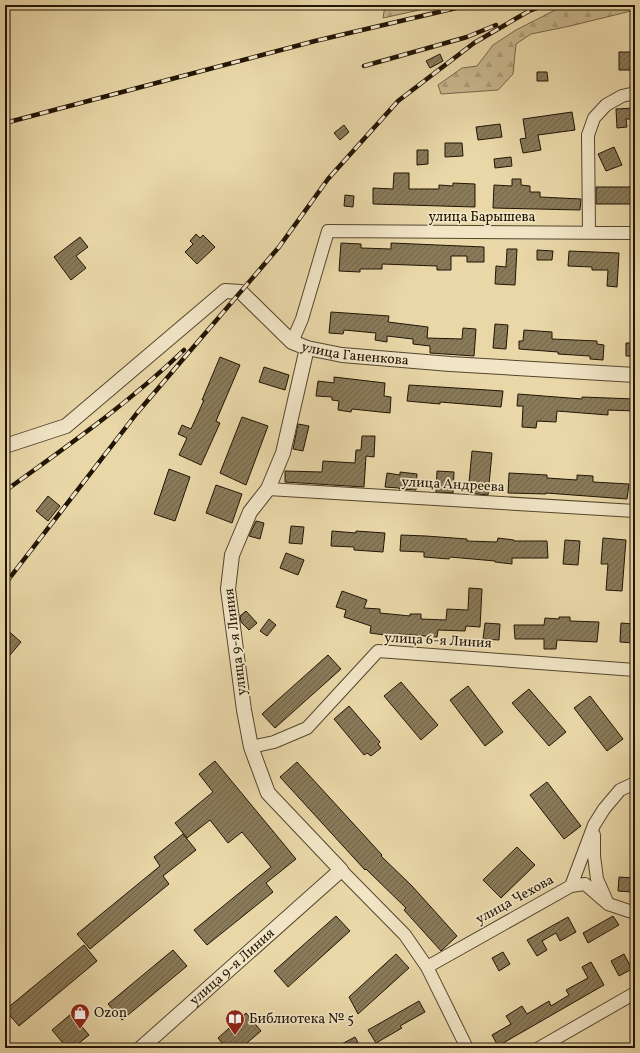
<svg xmlns="http://www.w3.org/2000/svg" width="640" height="1053" viewBox="0 0 640 1053" font-family="Vollkorn,serif">
<style>
.forest{fill:url(#forest-firs);stroke:#746648}
.building{fill:url(#building-hatch);stroke:#211504}
.lines{fill:none;stroke-linecap:round;stroke-linejoin:round}
.minor-casing{stroke:#53462d;stroke-width:14}
.tertiary-casing{stroke:#53462d;stroke-width:16}
.minor{stroke:#f1e5c6;stroke-width:12}
.tertiary{stroke:#f1e5c6;stroke-width:14}
.rail-casing{stroke:#211504;stroke-width:4.5}
.rail{stroke:#f1e5c6;stroke-width:3;stroke-dasharray:9;stroke-linecap:butt}
.labels{text-anchor:middle;dominant-baseline:central;stroke-width:3.5;stroke-linejoin:round;paint-order:stroke}
.street-label{font-size:14px;fill:#211504;stroke:#f1e5c6}
.poi-label{font-size:14px;fill:#211504;stroke:#f1e5c6;text-anchor:start}
</style>
<defs>
<pattern id="forest-firs" width="22" height="20" patternUnits="userSpaceOnUse"><rect width="22" height="20" fill="#c7b68c"/><path d="M5 1l3.5 6h-7zM16 11l3.5 6h-7z" fill="#ab9c77"/></pattern>
<pattern id="building-hatch" width="6" height="6" patternUnits="userSpaceOnUse"><rect width="6" height="6" fill="#897a59"/><path d="M-1 1l2-2M0 6l6-6M5 7l2-2" fill="none" stroke="#706347"/></pattern>
</defs>
<rect width="100%" height="100%" fill="#e9d7a8"/>
<filter id="stains"><feTurbulence type="fractalNoise" baseFrequency=".005" numOctaves="4"/><feColorMatrix values="0 0 0 0 .2 0 0 0 0 .09 0 0 0 0 .02 0 0 0 .5 -.17"/></filter>
<radialGradient id="worn" r=".72"><stop offset=".6" stop-color="#630" stop-opacity="0"/><stop offset="1" stop-color="#630" stop-opacity=".3"/></radialGradient>
<path class="forest" d="M385,5H442L383,18Z
M565,5H635V10L570,26L531,34L516,44L513,74L498,90L441,94L438,85L462,68L477,66L493,45L516,30Z"/>
<path class="building" d="M619,52H635V70H619Z
M440,54L443,61L430,68L426,61Z
M537,72H547L548,81H537Z
M635,108V119H626L627,127L617,128L616,109Z
M572,112L575,130L538,135L541,150L523,153L520,139L526,138L523,119Z
M500,124L502,137L478,140L476,127Z
M344,125L349,132L340,140L334,133Z
M445,143H462L463,156L445,157Z
M614,147L622,165L606,171L598,154Z
M417,150H428V164L417,165Z
M511,157L512,166L495,168L494,159Z
M394,173H409V189H439V185L453,186V183L475,184V207L373,204V188L393,189Z
M512,179H521V185L530,186V192H540V197L581,199L580,210L493,208L494,185L512,186Z
M596,187H635V204H596Z
M345,195L354,196L353,207L344,206Z
M196,234L200,238L203,235L215,247L197,264L185,252L193,244L190,241Z
M80,237L88,247L76,256L86,268L71,280L54,257Z
M341,243L361,244V248L391,249V243L484,247V262H467V256H451V270H437V266L382,264V269H360V272L339,271Z
M507,249H517L515,285L495,284L496,266L506,267Z
M537,250L553,251L552,260H537Z
M569,251L619,253L617,287L607,286L608,270H592V267L568,266Z
M331,312L389,316L388,322L428,327L427,338L462,339L463,328L476,329L474,356L430,353V346L413,344V339L387,336V342L375,340L376,333L344,330L343,334L329,333Z
M495,324L508,325L506,349L493,348Z
M524,330L552,332V339L597,341V344L604,345L603,360L590,359V356L558,354V352L519,349V341H523Z
M626,343H635V356H626Z
M220,357L240,365L216,421L220,423L201,465L179,455L187,438L178,434L182,425L191,429L204,400H202Z
M264,367L289,375L285,390L259,382Z
M334,377L385,383L384,396L391,397L390,413L352,409L351,412L338,410L339,401L332,400V397L316,396L318,381L334,383Z
M409,385L503,391L501,407L440,402V404L407,401Z
M518,394L582,399V397L635,399V411L608,410V415L557,411L556,422L537,421L536,428L522,427L523,406H517Z
M242,417L268,426L246,485L220,473Z
M298,424L309,426L303,451L293,449Z
M362,436H375L374,457L366,456L364,487L285,482V471L322,472L323,461L355,463L356,450H361Z
M472,451L492,453L488,495L468,493Z
M169,469L190,477L175,521L154,514Z
M437,471L454,472L453,493L436,492Z
M400,472L417,474L416,490L399,489V488L385,487L387,473L400,475Z
M509,473L547,475V478L577,480V475L593,476V482L629,484L627,499L546,493V494L508,493Z
M216,485L242,494L232,523L206,513Z
M48,496L60,506L48,521L36,511Z
M256,521L264,523L260,539L249,536Z
M291,526L304,527L302,544L289,543Z
M332,531L356,533V531L385,533L383,552L354,550V547L331,546Z
M401,535L426,536L467,539V541L497,542L498,538L514,540V541H547L548,558H512V564L495,562V561L450,557L449,559L424,557V552L400,551Z
M603,538L626,540L622,591L606,590L608,564H601Z
M565,540L580,541L578,565L563,564Z
M286,553L304,560L298,575L280,568Z
M469,588L482,589L480,627L466,626L465,631L438,630L437,637L399,634V637L370,633L371,626L344,617L346,610L336,607L342,591L367,600L364,608L380,609V613L410,616V614H421V619L446,620L447,609L468,610Z
M246,611L257,623L249,630L241,622L240,616Z
M559,617H570V621L599,622L597,642L557,640L556,649H544V639H515L514,625H544L545,618L559,619Z
M269,619L276,625L267,636L260,631Z
M485,623L500,624L499,640L483,639Z
M621,623L634,624L633,643L620,642Z
M5,628L21,642L5,661Z
M328,655L341,669L275,728L262,714Z
M401,682L438,725L421,740L384,696Z
M468,686L503,732L485,746L450,700Z
M529,689L566,732L549,746L512,703Z
M590,696L623,739L607,751L574,708Z
M349,706L380,742L378,744L381,748L371,756L367,753L364,755L334,719Z
M215,761L296,859L266,883L273,892L207,945L194,930L271,867L242,832L228,843L210,820L187,838L175,823L213,792L199,774Z
M297,762L382,855L381,856L412,886L457,936L441,951L404,910L406,908L366,869L365,870L280,777Z
M547,782L581,826L564,839L530,795Z
M183,834L196,850L163,876L169,884L90,949L77,934L160,866L154,857Z
M517,847L535,865L501,898L483,880Z
M619,877L633,878L632,892L618,891Z
M336,916L350,931L288,987L274,971Z
M613,916L619,925L588,943L583,933Z
M568,917L576,932L560,941L556,933L542,941L547,950L537,956L527,940Z
M84,945L97,961L19,1026L5,1010Z
M173,950L187,966L122,1020L108,1004Z
M503,952L510,964L499,971L492,958Z
M396,954L409,968L358,1014L349,997Z
M624,954L632,969L619,976L611,961Z
M591,962L604,985L498,1046L492,1035L511,1024L506,1016L522,1006L527,1014L549,1001L551,1006L569,995L566,990L588,978L582,967Z
M419,1001L425,1012L400,1026L402,1028L376,1043L368,1030Z
M246,1013L261,1031L241,1048H226L218,1038Z
M71,1014L89,1035L73,1048H67L52,1030Z
M355,1037L361,1048H334Z"/>
<g class="lines">
<defs>
<path id="minor" d="M589,232L588,135L594,118L606,105L622,96L635,93
M292,342L302,319L328,231L635,233
M268,489L635,511
M251,747L274,742L307,728L378,651L635,670
M594,835V856L597,879L608,904
M341,870L405,935L427,967L467,1048
M571,886L585,884L608,904L635,913
M427,967L571,886L594,825L604,809L620,790L635,783
M539,1048L635,993"/>
<g id="tertiary">
<path id="s1" d="M5,446L66,426L225,291L241,292L292,342L307,348L342,355L450,364L635,375"/>
<path id="s2" d="M141,1048L341,870L268,793L251,747L244,710L228,589L232,555L250,512L268,489L283,453L307,348"/>
</g>
</defs>
<use href="#minor" class="minor-casing"/>
<use href="#tertiary" class="tertiary-casing"/>
<use href="#minor" class="minor"/>
<use href="#tertiary" class="tertiary"/>
<defs>
<path id="rail" d="M364,66L467,37L496,25
M5,123L315,41L469,5
M5,491C66,447 129,403 184,350
M5,584L137,413L279,247L328,179L398,101L474,43L529,11L545,5"/>
</defs>
<use href="#rail" class="rail-casing"/>
<use href="#rail" class="rail"/>
</g>
<defs>
<symbol id="shop-pin" viewBox="-11 -11 22 30"><path d="M0 17L-7.5 6A9.5 9.5 0 1 1 7.5 6Z" fill="#8f2418" stroke="#f1e5c6"/><path d="M-5-2.5h2.3a2.7 3.5 0 0 1 5.4 0H5L5.5 6h-11ZM-1.5-2.5h3a1.5 2.3 0 0 0-3 0Z" fill="#fff"/></symbol>
<symbol id="library-pin" viewBox="-11 -11 22 30"><path d="M0 17L-7.5 6A9.5 9.5 0 1 1 7.5 6Z" fill="#8f2418" stroke="#f1e5c6"/><path d="M-6-4Q-3-5.5-.7-3.5V5Q-3 3-6 4ZM6-4Q3-5.5 .7-3.5V5Q3 3 6 4Z" fill="#fff"/></symbol>
</defs>
<g fill-rule="evenodd">
<use href="#shop-pin" x="69" y="1002" width="22" height="30"/>
<use href="#library-pin" x="224" y="1008" width="22" height="30"/>
</g>
<g class="labels">
<g class="street-label">
<text x="482" y="217">улица Барышева</text>
<text stroke="none"><textPath href="#s1" startOffset="425">улица Ганенкова</textPath></text>
<text transform="translate(453 485) rotate(3)">улица Андреева</text>
<text transform="translate(438 641) rotate(3)">улица 6-я Линия</text>
<text transform="translate(236 642) rotate(-97)">улица 9-я Линия</text>
<text transform="translate(515 900) rotate(-29)">улица Чехова</text>
<text stroke="none"><textPath href="#s2" startOffset="122">улица 9-я Линия</textPath></text>
</g>
<g class="poi-label">
<text x="94" y="1013">Ozon</text>
<text x="249" y="1019">Библиотека № 5</text>
</g>
</g>
<rect width="640" height="1053" fill="none" stroke="#e9d7a8" stroke-width="20"/>
<rect x="6" y="6" width="628" height="1041" fill="none" stroke="#211504" stroke-width="2"/>
<rect x="10" y="10" width="620" height="1033" fill="none" stroke="#211504"/>
<rect width="100%" height="100%" filter="url(#stains)"/>
<rect width="100%" height="100%" fill="url(#worn)"/>
</svg>
